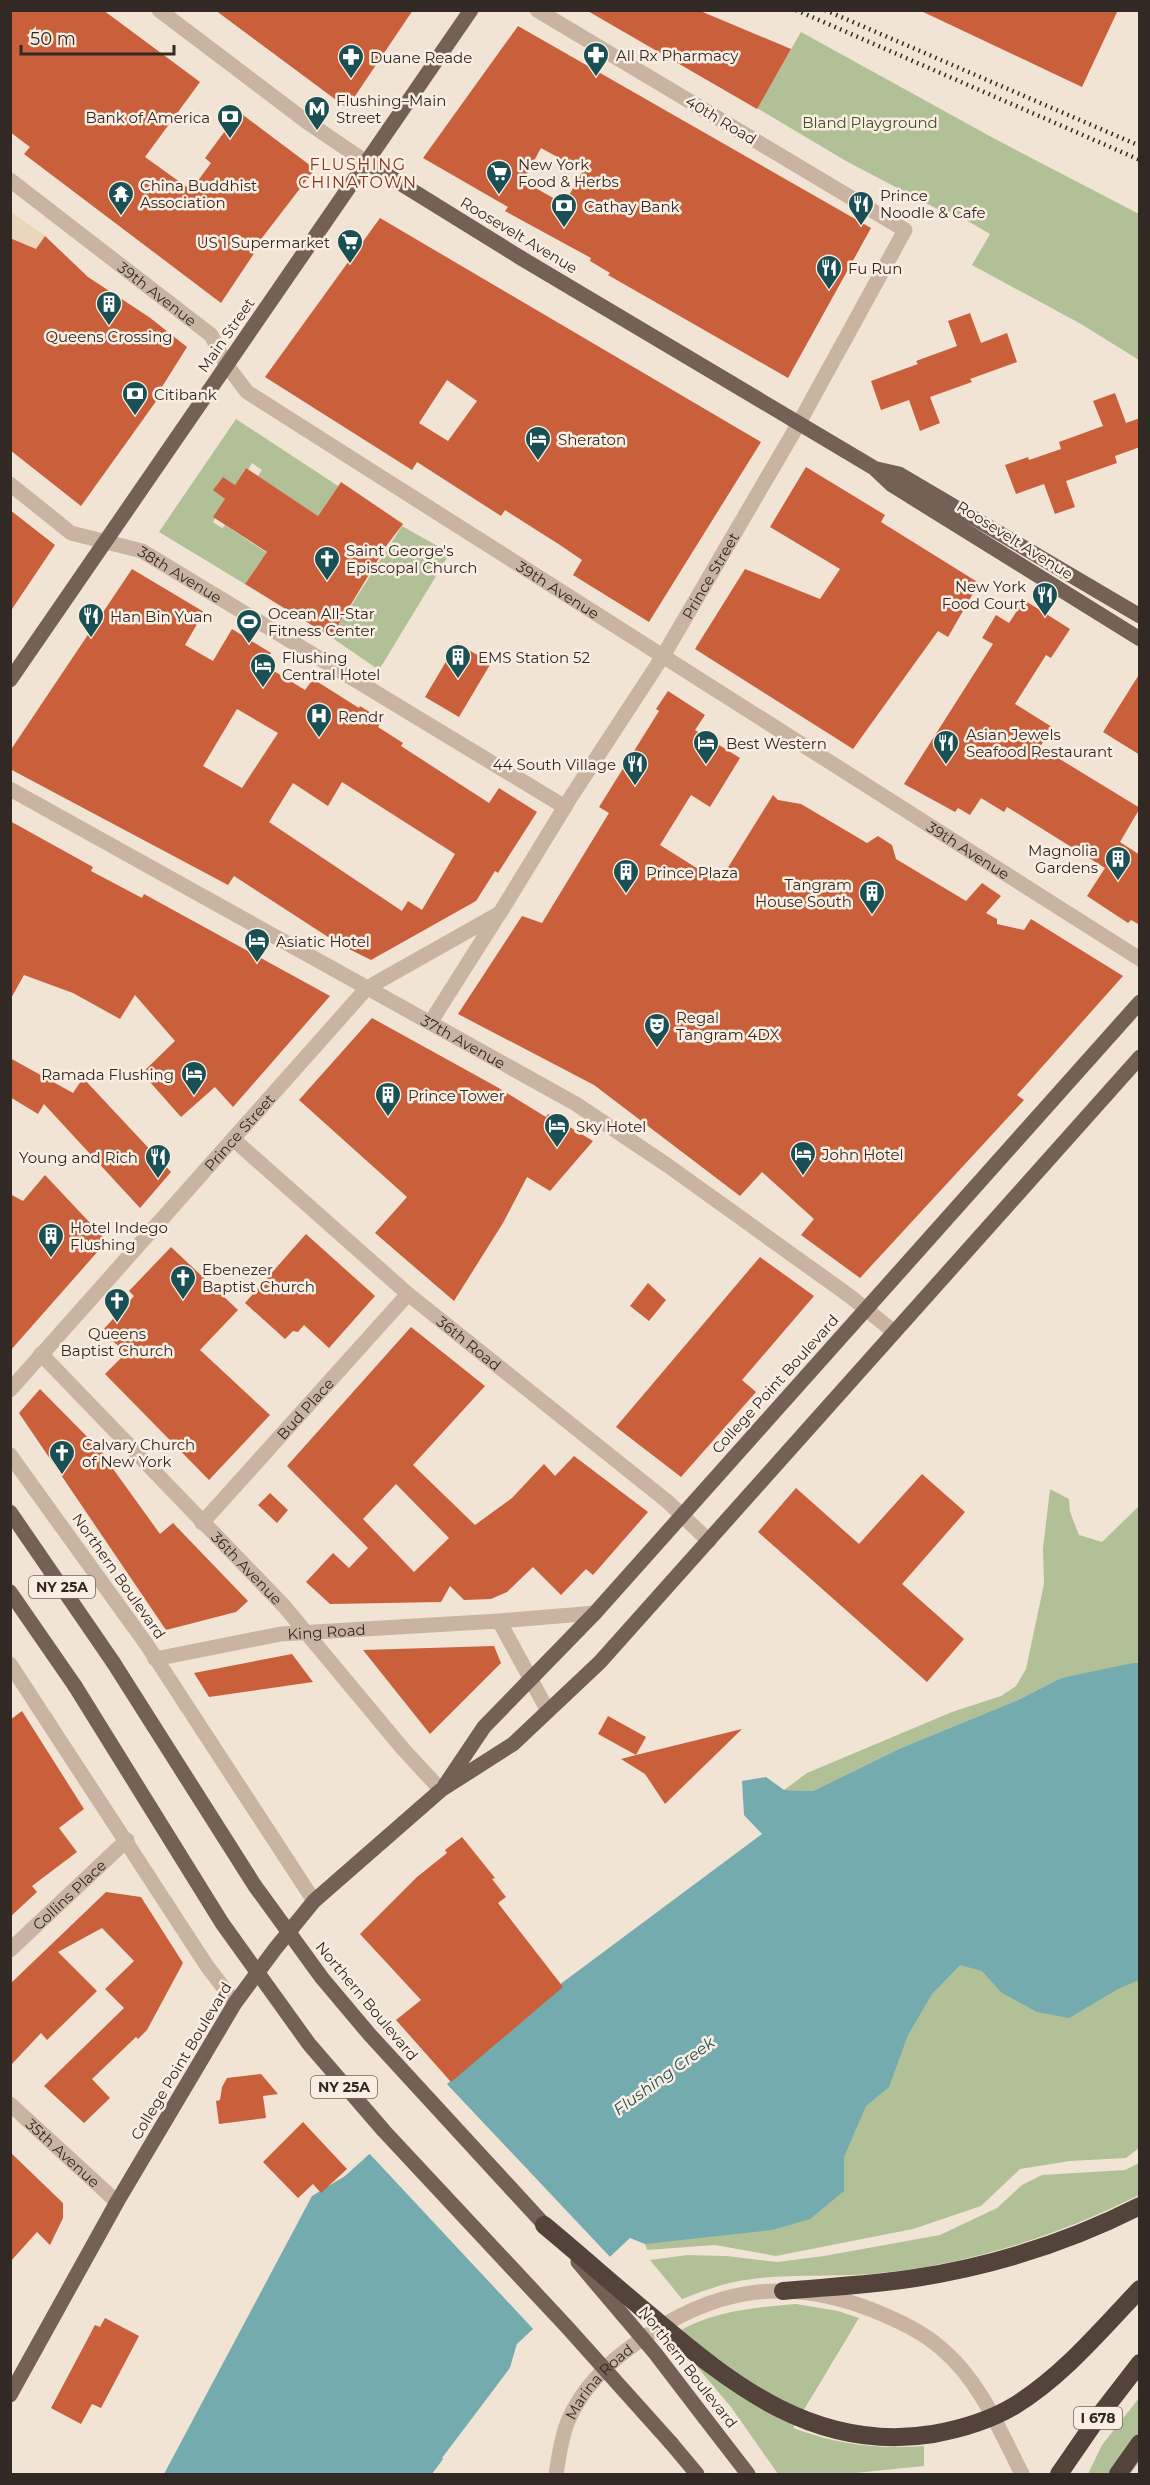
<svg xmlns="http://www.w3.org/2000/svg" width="1150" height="2485" viewBox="0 0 1150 2485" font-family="Montserrat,sans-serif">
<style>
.green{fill:#b1c096}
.plaza{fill:#ead6bb}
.water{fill:#74abae}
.pier{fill:#f1e4d5}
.building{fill:#c95f3b;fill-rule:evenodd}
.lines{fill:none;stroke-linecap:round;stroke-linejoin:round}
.minor{stroke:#c9b4a1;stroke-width:15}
.major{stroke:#756055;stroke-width:15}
.highway{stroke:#54433b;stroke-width:18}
.rail{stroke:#332924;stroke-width:4.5;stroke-dasharray:1.5 4.5;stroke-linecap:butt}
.major-bridge{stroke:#756055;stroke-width:15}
.highway-bridge{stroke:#54433b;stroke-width:18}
.labels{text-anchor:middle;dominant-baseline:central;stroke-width:5;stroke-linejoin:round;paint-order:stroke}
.shield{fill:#f9eee1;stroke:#6e645d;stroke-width:1.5}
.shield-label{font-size:14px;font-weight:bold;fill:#332924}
.poi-label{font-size:15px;fill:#332924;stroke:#f9eee1;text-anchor:start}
.street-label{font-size:15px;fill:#332924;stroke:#f9eee1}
.park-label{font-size:15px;fill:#425128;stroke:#f9eee1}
.neighbourhood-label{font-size:16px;letter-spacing:1.5px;fill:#83361c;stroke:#f9eee1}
.water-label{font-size:16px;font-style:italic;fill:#1a5054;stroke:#f9eee1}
</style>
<rect width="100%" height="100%" fill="#f1e4d5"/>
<path class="green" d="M801,32L995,139L1139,214V360L1081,324L972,265L990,234L954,213H945L846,161L757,108Z
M236,419L338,486L318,516L258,476L262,470L252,463L248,470L245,469L235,485L223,477L214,490L225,499L213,522L222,528L225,525L276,559H262L245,584L159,532Z
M402,526L450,553L379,670L331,637Z
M1050,1489L1069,1499L1070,1512L1079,1535L1102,1542L1139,1506V1663L1061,1678L1018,1700L901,1748L813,1791L784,1790L807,1773L952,1712L1001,1696L1016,1686L1026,1669L1044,1584L1043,1548Z
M943,1954L1139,1969V2148L1126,2158L1070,2161L1020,2169L981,2206L913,2229L776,2256L715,2245L647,2250L645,2244L695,2227Z
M1139,2163V2195C1056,2237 963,2266 870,2274C831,2277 790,2274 752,2279C727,2282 705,2290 682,2299L650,2260L687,2255L726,2256L777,2262L824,2256L940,2235L997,2208L1022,2185L1042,2175L1125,2170Z
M796,2304L838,2311L859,2318L793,2428C841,2445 873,2449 924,2446V2466L845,2474H778L731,2407L671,2336C710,2311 751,2308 796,2304Z
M1139,2398V2463L1130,2474H1088L1102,2445Z"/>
<path class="plaza" d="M11,212L45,236L36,249L11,238Z"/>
<path class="water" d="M1133,1663H1139V1980L1118,1989L1069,2018L1037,2012L1002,1993L982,1971L960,1965L932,1994L908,2035L889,2087L866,2106L844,2157V2191L810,2219L772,2230L645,2244L630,2238L517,2344L510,2368L432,2474H164L312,2196L345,2176L547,1994L762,1834L744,1815L742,1781L766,1777L784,1790L813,1791L901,1748L1018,1700L1061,1678Z"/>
<path class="pier" d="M445,2082L612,2259L535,2331L367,2151Z
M517,2344L519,2348L512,2369L445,2460L442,2458L510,2368Z"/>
<path class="building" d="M10,10H103L200,82L145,157L191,190L211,163L205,158L239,112L315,169L255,247L257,249L221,303L24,154L30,147L10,132Z
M215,10H413L347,108Z
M586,10H698L791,49L757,109Z
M919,10H1118L1082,87Z
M518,26L871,228L788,378L608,275L610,273L590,261L591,258L505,211L508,207L423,158ZM541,148L583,171L564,204L523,181Z
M380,218L761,442L649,622L573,575L582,560L560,545L505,510L501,516L417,462L412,470L265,377ZM447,380L477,401L448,441L419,423Z
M45,236L88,277L149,317L187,347L155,398L157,400L81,506L10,450V238L36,249Z
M970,313L981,343L1007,333L1017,362L970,379L972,382L930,397L940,423L920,431L909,400L881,410L871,381L918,364L916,361L957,346L948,321Z
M1115,393L1126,423L1140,418V447L1115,456L1117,463L1066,481L1075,507L1055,514L1044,484L1016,494L1005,465L1028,457L1029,460L1061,449L1059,442L1103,426L1093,401Z
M806,467L885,515L881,522L979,583L948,637L938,631L853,749L695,649L745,569L820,599L840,569L770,527Z
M246,468L318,516L341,482L403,524L387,545L331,637L245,584L267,552L213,517L225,499L213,490L223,477L235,485Z
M10,510L55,545L10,612Z
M132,569L204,612L185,645L213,661L232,629L271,653L264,665L305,690L313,679L359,708L360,706L382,720L378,727L403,743L401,746L489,803L499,788L537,812L498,873L495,871L476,901L371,960L339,944L234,876L228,885L10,769V751ZM237,709L278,733L242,788L203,766ZM342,782L455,854L422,910L408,901L402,911L269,822L293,783L328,806Z
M1024,600L1070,629L1051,658L1046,655L1015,704L1052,727L1040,747L1140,808L1120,842L1140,855V925L1131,920L1128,923L1087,896L1105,868L1007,807L1004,812L981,798L970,815L958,808L955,812L904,784L993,644L982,638L996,615L1009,623Z
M457,643L491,663L459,717L425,697Z
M1140,673V755L1103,732Z
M668,691L705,715L695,730L740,758L710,807L691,795L660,845L719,882L773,795L778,800L801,804L867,843L878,836L892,845L896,859L966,901L982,883L1001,896L986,913L997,919V924L1024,930L1031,919L1123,976L1017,1095L1024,1100L860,1278L801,1235L814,1219L762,1172L740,1196L594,1085L458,1014L522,916L542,923L609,813L599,807L659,711L656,709Z
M10,821L93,867L91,871L142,898L144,894L330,996L233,1107L215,1087L181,1117L142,1073L175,1041L135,995L120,1019L73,993L24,975L10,1000Z
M372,1018L497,1087L546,1117L548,1114L593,1141L550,1191L527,1177L503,1223L454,1301L375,1233L407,1197L299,1100Z
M10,1058L73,1093L83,1078L171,1172L140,1208L44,1104L38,1114L10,1097Z
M45,1175L107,1241L10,1351V1194L23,1201Z
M306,1234L375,1296L329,1348L304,1325L298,1332L293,1331L285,1339L245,1303Z
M171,1247L238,1310L200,1350L270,1415L209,1480L105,1374L126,1353L102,1331L134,1296L129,1291Z
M760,1257L814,1296L742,1380L756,1392L681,1477L616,1427Z
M648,1283L666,1300L649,1321L630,1306Z
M411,1327L485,1386L413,1465L475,1525L512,1498L544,1464L555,1476L574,1456L648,1512L593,1575L586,1569L561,1595L533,1567L507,1592L491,1599L464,1600L450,1586L441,1602L330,1604L306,1582L333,1553L349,1568L368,1548L287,1466ZM396,1484L449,1538L414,1572L363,1519Z
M40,1389L114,1464L111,1466L160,1534L173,1523L248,1601L236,1612L166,1630L19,1413Z
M922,1474L965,1512L902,1584L964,1639L927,1682L758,1532L796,1488L859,1544Z
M270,1493L288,1510L277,1523L258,1505Z
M494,1646L501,1663L430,1734L363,1650Z
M292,1654L313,1682L209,1697L194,1673Z
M22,1711L84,1809L59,1828L77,1852L32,1886L37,1892L10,1917V1720Z
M608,1716L646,1737L636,1755L742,1729L665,1804L645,1774L621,1759L636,1755L598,1734Z
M462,1837L495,1878L492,1879L506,1897L498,1903L563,1987L451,2082L396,2020L421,2000L360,1934L417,1877L447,1853L445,1850Z
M106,1892L141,1897L183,1963L147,2030L138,2039L136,2037L92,2079L110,2098L84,2123L44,2086L124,2008L105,1989L134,1961L102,1928L58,1952L97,1991L47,2040L41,2033L10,2066V1984Z
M261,2074L278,2094L263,2096L266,2118L219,2124L216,2101L220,2100L222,2087L227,2078Z
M303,2122L347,2169L321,2193L313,2184L298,2198L263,2162Z
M10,2152L63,2203V2218L50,2245L37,2232L10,2262Z
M105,2318L139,2336L101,2408L92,2404L81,2424L51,2408L95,2325L100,2327Z"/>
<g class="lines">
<g class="minor">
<path d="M159,10L307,122L366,162"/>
<path id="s1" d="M10,180L211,335L226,364L247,392L1140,959"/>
<path id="s2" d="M10,484L71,533L142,551L565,807"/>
<path id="s3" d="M10,789L576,1104L667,1165L851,1297L894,1332"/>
<path d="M430,1023L499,914"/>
<path id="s4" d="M233,1139L408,1294L668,1502L709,1541"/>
<path id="s5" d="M41,1354L284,1606L403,1749L441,1790"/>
<path id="s6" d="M10,1390L367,988L500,913L569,800L663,656L799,423L905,230L537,10"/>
<path d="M10,1455L147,1645L314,1901"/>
<path id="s7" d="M202,1523L408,1294"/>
<path d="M499,1621L548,1711"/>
<path id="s8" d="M155,1659L281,1634L499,1621L595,1613"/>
<path d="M10,1664L207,1966L235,2003"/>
<path id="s9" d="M10,1950L127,1840"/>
<path id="s10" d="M10,2104L117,2202"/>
<path id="s11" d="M556,2474C559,2457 561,2438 568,2421C582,2388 610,2361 639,2341C715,2287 788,2276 875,2311C899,2321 923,2332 942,2349C980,2381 1000,2431 1022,2474"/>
</g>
<path class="major" d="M366,162L521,258L874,468L892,485L1140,639
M877,469L899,474L1140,616
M10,680L471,10
M10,1512L113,1662
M10,1592L75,1686
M445,1785L484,1727L595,1613L1140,1002
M10,2395L117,2202L235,2003L275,1949L314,1901L441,1790L513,1744L600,1662L1140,1057
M704,2417L748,2474
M671,2443L697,2474"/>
<path class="highway" d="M783,2291C827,2287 871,2285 915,2278C993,2266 1069,2242 1140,2206
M1059,2474L1099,2416L1140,2363
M1118,2474L1140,2443"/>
<path class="rail" d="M796,10L1140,160
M825,10L1140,146"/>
<path class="major-bridge" d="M113,1662L255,1886L322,1978L370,2035L552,2233
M75,1686L222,1923L309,2044L384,2131L567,2327L671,2443
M578,2262L655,2353L704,2417"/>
<path class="highway-bridge" d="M544,2225C580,2255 615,2286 651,2316C733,2386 817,2453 933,2434C961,2429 989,2421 1014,2406C1063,2376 1100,2331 1140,2289"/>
</g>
<defs>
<symbol id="pharmacy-pin" viewBox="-11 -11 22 30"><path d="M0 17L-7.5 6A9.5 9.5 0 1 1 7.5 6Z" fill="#1a5054" stroke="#f9eee1"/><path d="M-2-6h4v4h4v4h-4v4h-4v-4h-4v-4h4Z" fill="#fff"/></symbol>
<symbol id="metro-pin" viewBox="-11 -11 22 30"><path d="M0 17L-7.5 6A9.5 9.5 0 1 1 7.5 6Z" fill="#1a5054" stroke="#f9eee1"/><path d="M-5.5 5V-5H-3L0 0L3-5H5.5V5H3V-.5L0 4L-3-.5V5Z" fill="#fff"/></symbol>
<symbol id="bank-pin" viewBox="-11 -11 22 30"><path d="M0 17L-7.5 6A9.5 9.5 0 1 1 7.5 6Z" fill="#1a5054" stroke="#f9eee1"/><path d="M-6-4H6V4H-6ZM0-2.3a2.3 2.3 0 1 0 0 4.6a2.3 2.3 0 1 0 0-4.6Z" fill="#fff"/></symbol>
<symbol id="supermarket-pin" viewBox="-11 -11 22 30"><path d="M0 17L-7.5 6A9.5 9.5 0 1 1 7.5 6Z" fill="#1a5054" stroke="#f9eee1"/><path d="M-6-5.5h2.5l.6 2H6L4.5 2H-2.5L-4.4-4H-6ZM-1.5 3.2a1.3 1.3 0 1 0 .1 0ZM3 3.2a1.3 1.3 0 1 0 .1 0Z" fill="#fff"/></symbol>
<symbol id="temple-pin" viewBox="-11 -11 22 30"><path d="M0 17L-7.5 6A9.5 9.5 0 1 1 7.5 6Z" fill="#1a5054" stroke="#f9eee1"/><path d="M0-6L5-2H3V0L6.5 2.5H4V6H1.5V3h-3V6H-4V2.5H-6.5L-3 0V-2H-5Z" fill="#fff"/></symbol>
<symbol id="restaurant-pin" viewBox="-11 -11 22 30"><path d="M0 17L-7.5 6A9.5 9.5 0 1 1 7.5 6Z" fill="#1a5054" stroke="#f9eee1"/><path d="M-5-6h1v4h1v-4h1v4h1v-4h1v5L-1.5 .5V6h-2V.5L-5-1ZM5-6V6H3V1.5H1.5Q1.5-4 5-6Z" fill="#fff"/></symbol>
<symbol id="building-pin" viewBox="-11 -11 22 30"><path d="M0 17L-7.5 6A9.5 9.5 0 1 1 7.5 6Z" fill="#1a5054" stroke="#f9eee1"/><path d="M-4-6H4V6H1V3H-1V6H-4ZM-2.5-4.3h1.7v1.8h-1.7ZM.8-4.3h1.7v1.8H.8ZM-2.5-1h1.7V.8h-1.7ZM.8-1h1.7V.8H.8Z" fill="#fff"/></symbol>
<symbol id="hotel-pin" viewBox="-11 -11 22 30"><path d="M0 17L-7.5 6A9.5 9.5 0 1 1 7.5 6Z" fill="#1a5054" stroke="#f9eee1"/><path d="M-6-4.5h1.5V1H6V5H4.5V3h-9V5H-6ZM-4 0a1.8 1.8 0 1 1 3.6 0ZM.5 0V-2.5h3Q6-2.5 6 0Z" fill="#fff"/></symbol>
<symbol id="church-pin" viewBox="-11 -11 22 30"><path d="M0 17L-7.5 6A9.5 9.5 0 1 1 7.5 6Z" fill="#1a5054" stroke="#f9eee1"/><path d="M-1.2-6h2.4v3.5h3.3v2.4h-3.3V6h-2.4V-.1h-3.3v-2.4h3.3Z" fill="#fff"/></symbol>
<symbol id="stadium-pin" viewBox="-11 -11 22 30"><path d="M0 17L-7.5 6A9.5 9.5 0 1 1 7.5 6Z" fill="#1a5054" stroke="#f9eee1"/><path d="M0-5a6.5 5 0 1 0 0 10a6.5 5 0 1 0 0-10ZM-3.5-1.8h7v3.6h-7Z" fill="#fff"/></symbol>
<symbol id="hospital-pin" viewBox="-11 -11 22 30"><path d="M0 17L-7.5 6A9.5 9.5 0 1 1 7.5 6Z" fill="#1a5054" stroke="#f9eee1"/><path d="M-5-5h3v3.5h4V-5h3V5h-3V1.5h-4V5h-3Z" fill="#fff"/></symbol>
<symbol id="theatre-pin" viewBox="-11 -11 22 30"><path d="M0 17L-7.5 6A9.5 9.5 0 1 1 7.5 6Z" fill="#1a5054" stroke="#f9eee1"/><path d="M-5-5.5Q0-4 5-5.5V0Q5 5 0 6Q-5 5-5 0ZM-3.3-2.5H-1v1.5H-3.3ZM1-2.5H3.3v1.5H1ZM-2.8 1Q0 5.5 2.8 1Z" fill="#fff"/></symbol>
</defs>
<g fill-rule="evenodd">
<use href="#pharmacy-pin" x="581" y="40" width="30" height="40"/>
<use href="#pharmacy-pin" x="336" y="42" width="30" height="40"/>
<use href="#metro-pin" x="302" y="94" width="30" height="40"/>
<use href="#bank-pin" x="215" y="102" width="30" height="40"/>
<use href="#supermarket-pin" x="484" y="158" width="30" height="40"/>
<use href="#temple-pin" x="106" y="179" width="30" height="40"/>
<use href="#restaurant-pin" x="846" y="189" width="30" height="40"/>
<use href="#bank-pin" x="549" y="191" width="30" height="40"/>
<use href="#supermarket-pin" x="335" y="227" width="30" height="40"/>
<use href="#restaurant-pin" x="814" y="253" width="30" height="40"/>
<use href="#building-pin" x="94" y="289" width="30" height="40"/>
<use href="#bank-pin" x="120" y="379" width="30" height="40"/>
<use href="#hotel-pin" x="523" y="424" width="30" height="40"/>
<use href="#church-pin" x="312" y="544" width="30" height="40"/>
<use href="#restaurant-pin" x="1030" y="580" width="30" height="40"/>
<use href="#restaurant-pin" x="76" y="601" width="30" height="40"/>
<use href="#stadium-pin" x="234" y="607" width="30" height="40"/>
<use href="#building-pin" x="443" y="642" width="30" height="40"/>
<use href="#hotel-pin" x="248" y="651" width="30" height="40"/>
<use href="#hospital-pin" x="304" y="701" width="30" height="40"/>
<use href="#hotel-pin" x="691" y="728" width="30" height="40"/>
<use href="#restaurant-pin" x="931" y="728" width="30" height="40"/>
<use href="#restaurant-pin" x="620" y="749" width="30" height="40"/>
<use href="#building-pin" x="1103" y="844" width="30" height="40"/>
<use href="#building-pin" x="611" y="857" width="30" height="40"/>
<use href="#building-pin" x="857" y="878" width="30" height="40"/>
<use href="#hotel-pin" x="242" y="926" width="30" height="40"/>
<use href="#theatre-pin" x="642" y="1011" width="30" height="40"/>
<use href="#hotel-pin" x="179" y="1059" width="30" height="40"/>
<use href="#building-pin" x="373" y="1080" width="30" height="40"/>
<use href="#hotel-pin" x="542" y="1111" width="30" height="40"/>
<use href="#hotel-pin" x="788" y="1139" width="30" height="40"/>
<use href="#restaurant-pin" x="143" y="1142" width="30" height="40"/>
<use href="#building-pin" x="36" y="1221" width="30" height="40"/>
<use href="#church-pin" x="168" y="1263" width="30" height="40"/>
<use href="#church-pin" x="102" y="1286" width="30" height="40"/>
<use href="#church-pin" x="47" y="1438" width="30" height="40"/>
</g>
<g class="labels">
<g class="shield">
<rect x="29" y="1576" width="66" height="22" rx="4.5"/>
<rect x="311" y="2076" width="66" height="22" rx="4.5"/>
<rect x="1074" y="2407" width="48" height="22" rx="4.5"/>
</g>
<g class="shield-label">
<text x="62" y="1587">NY 25A</text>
<text x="344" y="2087">NY 25A</text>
<text x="1098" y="2418">I 678</text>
</g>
<g class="poi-label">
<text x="616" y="55">All Rx Pharmacy</text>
<text x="370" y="57">Duane Reade</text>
<text x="336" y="100">Flushing–Main<tspan x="336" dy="17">Street</tspan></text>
<text x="210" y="117" text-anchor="end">Bank of America</text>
<text x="518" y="164">New York<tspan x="518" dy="17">Food &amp; Herbs</tspan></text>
<text x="140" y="185">China Buddhist<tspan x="140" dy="17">Association</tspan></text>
<text x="880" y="195">Prince<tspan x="880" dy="17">Noodle &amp; Cafe</tspan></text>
<text x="584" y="206">Cathay Bank</text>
<text x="330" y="242" text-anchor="end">US 1 Supermarket</text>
<text x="848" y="268">Fu Run</text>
<text x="109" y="336" text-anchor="middle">Queens Crossing</text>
<text x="154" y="394">Citibank</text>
<text x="558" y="439">Sheraton</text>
<text x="346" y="550">Saint George's<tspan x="346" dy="17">Episcopal Church</tspan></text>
<text x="1026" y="586" text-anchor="end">New York<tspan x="1026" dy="17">Food Court</tspan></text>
<text x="268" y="613">Ocean All-Star<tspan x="268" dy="17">Fitness Center</tspan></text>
<text x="110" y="616">Han Bin Yuan</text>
<text x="282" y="657">Flushing<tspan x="282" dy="17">Central Hotel</tspan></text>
<text x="478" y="657">EMS Station 52</text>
<text x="338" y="716">Rendr</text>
<text x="966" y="734">Asian Jewels<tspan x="966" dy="17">Seafood Restaurant</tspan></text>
<text x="726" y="743">Best Western</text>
<text x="616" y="764" text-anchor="end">44 South Village</text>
<text x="1098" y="850" text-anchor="end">Magnolia<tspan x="1098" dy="17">Gardens</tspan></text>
<text x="646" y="872">Prince Plaza</text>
<text x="852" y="884" text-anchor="end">Tangram<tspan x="852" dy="17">House South</tspan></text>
<text x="276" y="941">Asiatic Hotel</text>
<text x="676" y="1017">Regal<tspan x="676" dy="17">Tangram 4DX</tspan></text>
<text x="174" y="1074" text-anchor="end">Ramada Flushing</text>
<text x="408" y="1095">Prince Tower</text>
<text x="576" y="1126">Sky Hotel</text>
<text x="822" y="1154">John Hotel</text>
<text x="138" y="1157" text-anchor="end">Young and Rich</text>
<text x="70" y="1227">Hotel Indego<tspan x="70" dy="17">Flushing</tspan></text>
<text x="202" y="1269">Ebenezer<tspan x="202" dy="17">Baptist Church</tspan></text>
<text x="117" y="1333" text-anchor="middle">Queens<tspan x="117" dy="17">Baptist Church</tspan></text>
<text x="82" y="1444">Calvary Church<tspan x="82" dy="17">of New York</tspan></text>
</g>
<g class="street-label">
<text transform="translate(721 120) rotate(31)">40th Road</text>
<text transform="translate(519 235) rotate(31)">Roosevelt Avenue</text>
<text stroke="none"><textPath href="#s1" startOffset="186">39th Avenue</textPath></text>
<text transform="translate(226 335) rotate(-55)">Main Street</text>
<text transform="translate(1015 540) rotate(32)">Roosevelt Avenue</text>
<text stroke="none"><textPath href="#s2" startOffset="196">38th Avenue</textPath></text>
<text stroke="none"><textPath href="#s6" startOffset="1088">Prince Street</textPath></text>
<text stroke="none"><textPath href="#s1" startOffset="690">39th Avenue</textPath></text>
<text stroke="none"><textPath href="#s1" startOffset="1176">39th Avenue</textPath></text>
<text stroke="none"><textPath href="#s3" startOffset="519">37th Avenue</textPath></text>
<text stroke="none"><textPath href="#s6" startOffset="345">Prince Street</textPath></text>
<text stroke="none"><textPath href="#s4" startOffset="312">36th Road</textPath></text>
<text transform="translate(775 1384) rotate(-48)">College Point Boulevard</text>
<text stroke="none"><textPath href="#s7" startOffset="154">Bud Place</textPath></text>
<text stroke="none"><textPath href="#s5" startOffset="297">36th Avenue</textPath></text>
<text transform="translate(119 1576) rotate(55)">Northern Boulevard</text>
<text stroke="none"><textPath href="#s8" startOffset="174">King Road</textPath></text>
<text stroke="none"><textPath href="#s9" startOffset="81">Collins Place</textPath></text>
<text transform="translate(367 2001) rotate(50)">Northern Boulevard</text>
<text transform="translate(181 2061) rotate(-59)">College Point Boulevard</text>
<text stroke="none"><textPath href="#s10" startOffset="72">35th Avenue</textPath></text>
<text transform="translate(688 2367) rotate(52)">Northern Boulevard</text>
<text stroke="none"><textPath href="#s11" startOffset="105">Marina Road</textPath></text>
</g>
<g class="park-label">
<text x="870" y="122">Bland Playground</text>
</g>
<g class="neighbourhood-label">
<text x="358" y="164">FLUSHING<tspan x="358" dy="18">CHINATOWN</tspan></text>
</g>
<g class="water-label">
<text transform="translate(664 2076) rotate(-36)">Flushing Creek</text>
</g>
</g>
<rect width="1150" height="2485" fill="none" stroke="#332924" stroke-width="24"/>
<path d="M21 45v9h153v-9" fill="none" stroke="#332924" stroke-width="3"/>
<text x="30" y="45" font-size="18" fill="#332924" stroke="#f9eee1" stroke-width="4.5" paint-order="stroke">50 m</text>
</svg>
